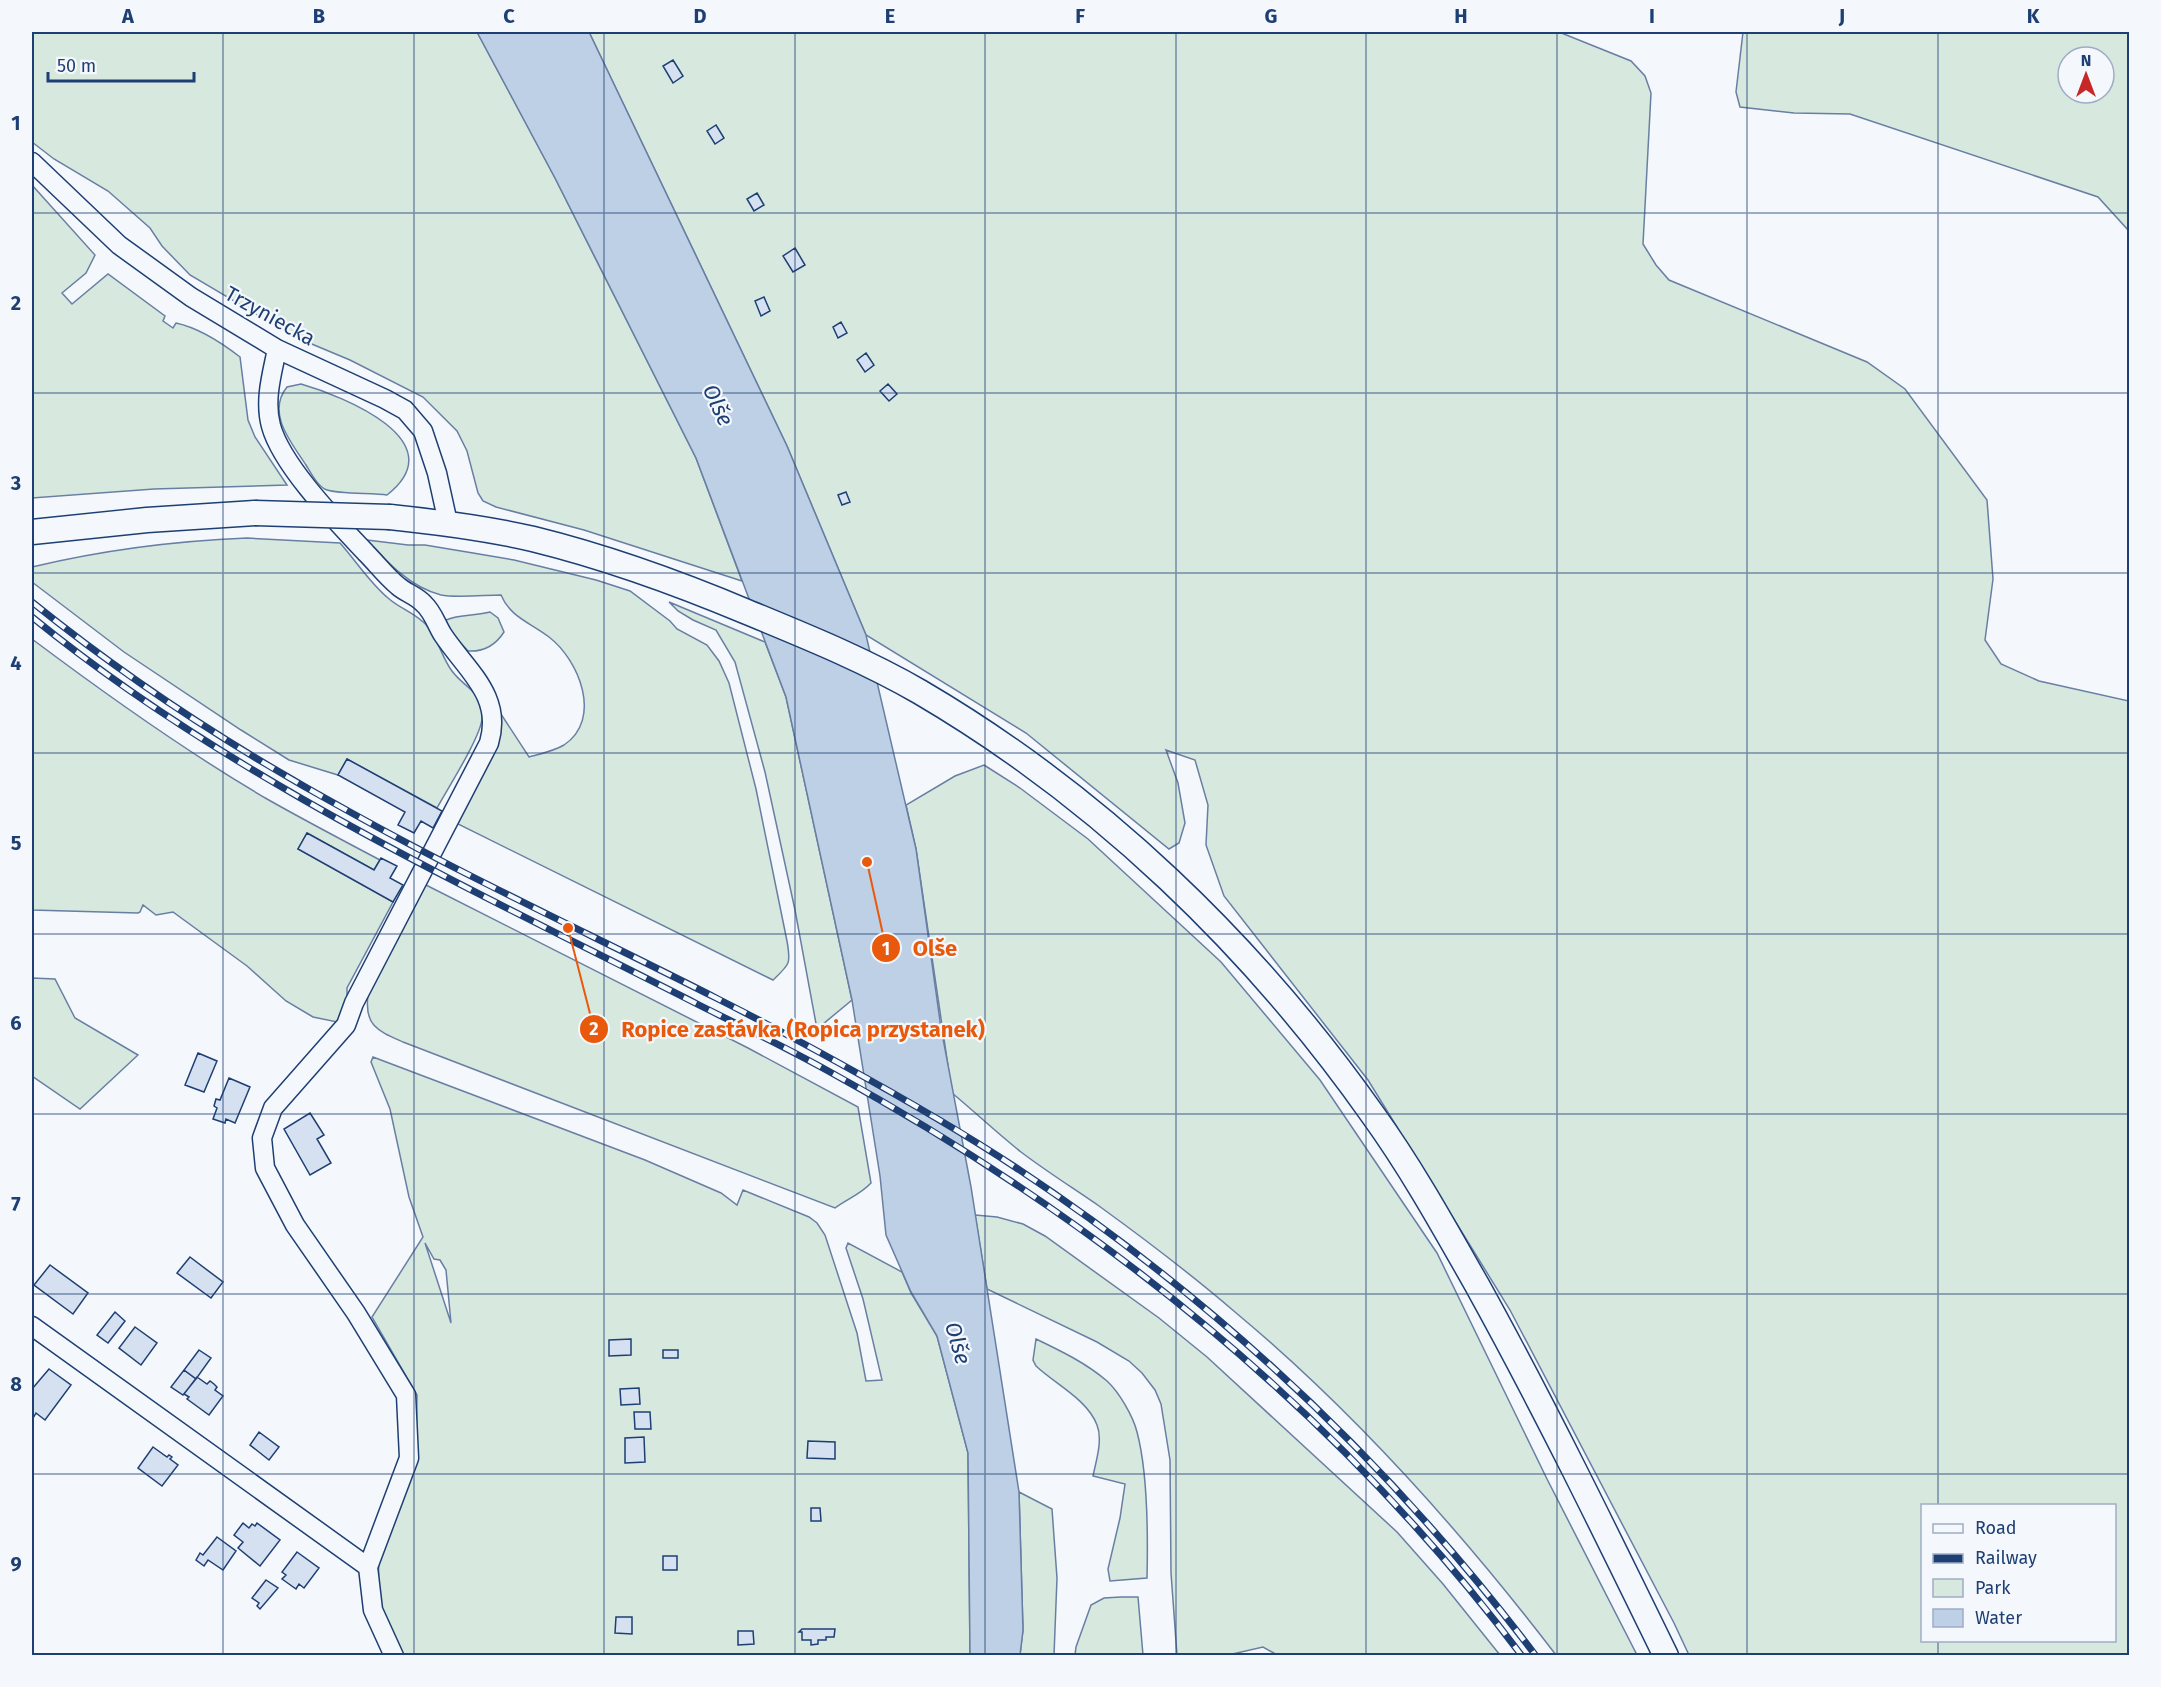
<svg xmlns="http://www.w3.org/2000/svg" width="2161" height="1687" viewBox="0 0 2161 1687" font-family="'Fira Sans',sans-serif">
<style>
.green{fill:#d7e8df;stroke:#687fa3;stroke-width:1.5;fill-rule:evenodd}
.water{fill:#bed0e5;stroke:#687fa3;stroke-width:1.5}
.building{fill:#d5e0f0;stroke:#1d3f73;stroke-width:1.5}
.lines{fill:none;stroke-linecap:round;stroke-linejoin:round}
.minor-casing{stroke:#1d3f73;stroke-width:21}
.secondary-casing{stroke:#1d3f73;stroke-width:27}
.minor{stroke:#f4f7fb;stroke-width:18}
.secondary{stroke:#f4f7fb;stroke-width:24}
.rail-casing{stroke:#1d3f73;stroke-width:7}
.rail{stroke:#f4f7fb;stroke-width:4.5;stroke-dasharray:14;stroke-linecap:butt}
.secondary-bridge-casing{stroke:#1d3f73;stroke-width:27;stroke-linecap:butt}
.secondary-bridge{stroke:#f4f7fb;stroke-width:24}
.grid{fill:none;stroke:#1d3f73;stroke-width:1.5;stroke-opacity:0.55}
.labels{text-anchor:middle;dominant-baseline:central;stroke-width:4.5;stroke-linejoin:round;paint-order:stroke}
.street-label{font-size:21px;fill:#1d3f73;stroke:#f4f7fb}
.water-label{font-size:22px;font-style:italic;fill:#1d3f73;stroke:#f4f7fb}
.leader{fill:none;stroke:#e8590c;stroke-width:2}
.callout-dot{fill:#e8590c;stroke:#f4f7fb;stroke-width:2}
.mark-label{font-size:18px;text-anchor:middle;font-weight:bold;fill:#fff}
.callout-label{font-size:22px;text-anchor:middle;font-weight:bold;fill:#e8590c;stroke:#f4f7fb;stroke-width:4.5;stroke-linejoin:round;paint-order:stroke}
.neatline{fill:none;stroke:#1d3f73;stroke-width:2}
.grid-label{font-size:20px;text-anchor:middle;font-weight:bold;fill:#1d3f73}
</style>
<rect width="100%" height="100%" fill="#f4f7fb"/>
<path class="green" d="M32,32H477L555,178L696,458L742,581L584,530L496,507L483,501L478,493L467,451L457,431L423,397L350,360L295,337L190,275L162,246L150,228L108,191L54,159L32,142Z
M589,32H1559L1631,61L1645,76L1651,93L1643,244L1656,265L1669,280L1867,362L1905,389L1987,500L1993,579L1985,640L2001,664L2039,681L2129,701V1655H1689L1674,1623L1510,1310L1368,1080L1224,896L1206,845L1208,805L1195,760L1166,750L1178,783L1185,823L1179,843L1169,849L1026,733L866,635L787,446ZM1922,1506H2114V1640H1922Z
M1743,32H2129V231L2098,197L1850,114L1794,113L1740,107L1736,92ZM2068,57H2104V93H2068Z
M32,185L95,255L86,273L62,293L72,304L108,274L165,316L163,321L173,328L176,323C199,328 222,343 240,357L248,420L255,437L287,485L154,489L32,498Z
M301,384C343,396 456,441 387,495C373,493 339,494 327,490C318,487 311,473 306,465C291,442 266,413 287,387Z
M247,538L340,543C356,561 370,583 388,598C400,609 418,614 428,627C439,641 442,658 452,671C461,684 477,690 481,705C482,708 482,715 482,719C480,738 448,788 437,808L347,759L338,775L289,760L241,730L124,652L32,582V567C103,550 174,541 247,538Z
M367,540L408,545H425L473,553L514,560L596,580L630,591L670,621L677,629L707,645L719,661L729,683L756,789L787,941C791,964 790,964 773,980L456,823L500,732L501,714L529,757C540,754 554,751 564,745C603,719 579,660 549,637C531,623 510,617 501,595C486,595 455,598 441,595C410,587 388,563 367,540Z
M669,602L765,642L786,697L852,1000L817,1029L795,910L765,772L735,662L716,630L693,620L678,611Z
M490,612L498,618L504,632C495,646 484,652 468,651L446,627V620C459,614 476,616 490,612Z
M32,639C108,696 185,751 267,799C304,820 342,840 380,860L374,870L307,833L298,849L393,902L347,988V998L337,1022L313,1017L286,1001L247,966L173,912L156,915L143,905L140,912L138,913L32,910Z
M984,765L1020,788L1088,839L1221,962L1320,1080L1437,1253L1547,1479L1637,1655H1556C1461,1531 1356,1413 1235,1312C1192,1275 1146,1240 1099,1206C1073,1188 1046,1171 1021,1152C997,1133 975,1112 952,1093L916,849L906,805L955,776Z
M424,884L748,1048L858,1107L871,1183C861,1194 847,1199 835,1208L403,1042C378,1031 364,1026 368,995Z
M32,978L55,979L75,1018L138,1055L80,1109L32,1076Z
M373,1057L645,1160L721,1193L737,1205L743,1190L809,1217L817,1223L825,1235L857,1333L866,1381L882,1380L863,1299L846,1248L848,1243L902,1272L911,1293L937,1336L968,1453L970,1655H400L378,1606L379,1548L416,1459L417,1395L372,1317L423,1237L409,1197L390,1109L371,1062ZM425,1243L434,1259L440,1260L446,1270L451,1323Z
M975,1215L997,1217L1023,1224L1045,1236L1159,1318L1207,1357L1397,1532L1443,1584L1500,1655L1279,1656L1263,1647L1228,1655H1177L1171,1573L1170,1460L1161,1404L1155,1390L1142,1373L1129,1361L1097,1342L987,1289Z
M1036,1339C1061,1351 1086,1363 1107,1381C1119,1392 1133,1416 1137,1432C1148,1473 1148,1535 1147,1578L1110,1581L1108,1569L1120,1518L1125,1484L1093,1476C1096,1461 1103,1440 1097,1425C1087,1399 1055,1384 1036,1366L1033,1360Z
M1019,1492L1052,1509L1057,1578L1054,1655H1020L1023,1630Z
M1121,1597H1138L1143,1655H1075L1076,1647L1091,1605L1104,1598Z"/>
<path class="water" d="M477,32H589L787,446L866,635L916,849L941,1028L971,1187L1019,1492L1023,1630L1020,1655H970L968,1453L937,1336L911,1292L886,1235L880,1176L852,1000L786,697L696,458L555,178Z"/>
<path class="building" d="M673,60L683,76L673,83L663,66Z
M716,125L724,138L715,144L707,131Z
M757,193L764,205L754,211L747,199Z
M795,248L805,265L793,272L783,256Z
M764,297L770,311L761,316L755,301Z
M841,322L847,333L838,338L833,327Z
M866,353L874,365L865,372L857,360Z
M888,384L897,394L889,401L880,391Z
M846,492L850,502L842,505L838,495Z
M347,759L442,811L433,828L421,821L414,833L398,825L405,812L338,775Z
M307,833L374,870L381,858L397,866L390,878L403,885L393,902L298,849Z
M198,1053L217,1061L204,1092L185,1085Z
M229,1078L250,1087L235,1123L226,1119L225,1123L213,1119L217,1108L214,1106L216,1099L220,1100Z
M310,1113L324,1135L317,1139L331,1163L310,1175L284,1129Z
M190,1257L223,1282L211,1298L177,1273Z
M50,1265L88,1293L73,1314L34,1285Z
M115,1312L125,1321L108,1343L97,1335Z
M135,1327L157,1343L141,1365L119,1348Z
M631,1339V1355L609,1356V1340Z
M199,1350L211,1358L196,1379L184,1370Z
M663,1350H678V1358H663Z
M49,1369L71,1385L45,1420L36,1413L32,1420V1389Z
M184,1370L196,1379L183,1395L171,1387Z
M197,1377L207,1384L210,1381L214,1384L217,1387L215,1390L223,1396L209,1415L187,1399L189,1397L184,1394Z
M639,1388L640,1404L621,1405L620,1389Z
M634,1412H650L651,1429H635Z
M259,1432L279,1447L269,1460L250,1445Z
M644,1437L645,1462L625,1463V1438Z
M808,1441L835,1442V1459L807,1458Z
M153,1447L167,1457L169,1455L172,1457L170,1459L178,1465L162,1486L138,1468Z
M811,1508H820L821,1521H811Z
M243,1523L249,1528L252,1524L255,1526L257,1523L280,1540L260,1566L238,1548L243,1542L234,1535Z
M217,1537L236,1551L223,1570L208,1560L204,1566L196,1560L200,1553L203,1555Z
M297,1552L319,1568L304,1588L299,1584L296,1589L282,1579L286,1575L282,1572Z
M663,1556H677V1570H663Z
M266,1580L278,1588L260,1609L257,1606L259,1603L252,1598Z
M616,1617H632V1634L615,1633Z
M802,1629H835L834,1637H826V1640H818V1644L811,1645V1640H802V1632H799Z
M738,1631H753L754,1644L738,1645Z"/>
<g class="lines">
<defs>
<path id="minor" d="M32,162L119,245L191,297L277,349L385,399L405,410L423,431L437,473L448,523
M32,1326L368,1567L409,1458L406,1395L356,1313L295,1225L265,1168L262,1138L273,1108L346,1025L354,1003L489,743C503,696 467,671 443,635C437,626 433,612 424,604C417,596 406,593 398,586C386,576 377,564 366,553C337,522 282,466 271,426C264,400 272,374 277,349
M368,1567L373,1610L394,1656"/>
<path id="secondary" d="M390,517C438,522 486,528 533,539C606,557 678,583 747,612C805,636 865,660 920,692C1099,797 1253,945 1373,1115C1412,1169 1444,1227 1477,1285C1544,1406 1605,1531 1666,1656
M32,532L147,520L255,513"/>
</defs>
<use href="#minor" class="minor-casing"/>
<use href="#secondary" class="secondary-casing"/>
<use href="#minor" class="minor"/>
<use href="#secondary" class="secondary"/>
<defs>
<path id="rail" d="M32,602C131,682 238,751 350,812C510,901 679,974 839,1063C899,1096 959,1130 1015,1167C1216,1300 1391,1464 1536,1656
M32,617C232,780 470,888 699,1005C743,1027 787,1048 830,1072C1097,1218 1338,1411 1522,1656"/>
</defs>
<use href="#rail" class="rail-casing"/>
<use href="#rail" class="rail"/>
<defs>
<path id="secondary-bridge" d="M255,513L390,517"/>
</defs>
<use href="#secondary-bridge" class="secondary-bridge-casing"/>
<use href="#secondary-bridge" class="secondary-bridge"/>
</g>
<path class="grid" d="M223,32V1656M414,32V1656M604,32V1656M795,32V1656M985,32V1656M1176,32V1656M1366,32V1656M1557,32V1656M1747,32V1656M1938,32V1506M32,213H2130M32,393H2130M32,573H2130M32,753H2130M32,934H2130M32,1114H2130M32,1294H2130M32,1474H2130M1938,1640V1656"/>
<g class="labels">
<g class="street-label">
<text transform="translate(270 316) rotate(29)">Trzyniecka</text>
</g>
<g class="water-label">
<text transform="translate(718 405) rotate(65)">Olše</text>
<text transform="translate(958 1343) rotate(74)">Olše</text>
</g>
</g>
<path class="leader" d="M867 862L886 948M568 928L594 1029"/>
<g class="callout-dot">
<circle cx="867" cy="862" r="6"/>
<circle cx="568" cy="928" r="6"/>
<circle cx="886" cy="948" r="15"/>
<circle cx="594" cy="1029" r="15"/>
</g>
<g class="mark-label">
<text x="886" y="955">1</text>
<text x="594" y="1035">2</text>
</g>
<g class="callout-label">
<text x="935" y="956">Olše</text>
<text x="803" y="1037">Ropice zastávka (Ropica przystanek)</text>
</g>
<rect width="2161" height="1687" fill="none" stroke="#f4f7fb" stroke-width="66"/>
<rect x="1921" y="1504" width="195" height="138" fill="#f4f7fb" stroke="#9eadc5" stroke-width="1.5"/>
<rect x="1933" y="1524" width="30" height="9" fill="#f4f7fb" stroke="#9eadc5" stroke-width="1.5"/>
<text x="1975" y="1534" font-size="18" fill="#1d3f73">Road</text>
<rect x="1933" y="1554" width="30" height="9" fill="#1d3f73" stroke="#9eadc5" stroke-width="1.5"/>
<text x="1975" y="1564" font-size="18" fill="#1d3f73">Railway</text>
<rect x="1933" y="1579" width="30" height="18" fill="#d7e8df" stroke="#9eadc5" stroke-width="1.5"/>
<text x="1975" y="1594" font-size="18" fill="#1d3f73">Park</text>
<rect x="1933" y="1609" width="30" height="18" fill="#bed0e5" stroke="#9eadc5" stroke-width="1.5"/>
<text x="1975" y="1624" font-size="18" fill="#1d3f73">Water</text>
<g transform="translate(2086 75)"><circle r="28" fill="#f4f7fb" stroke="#9eadc5" stroke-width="1.5"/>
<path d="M0-4.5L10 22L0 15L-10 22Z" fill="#c62828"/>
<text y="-9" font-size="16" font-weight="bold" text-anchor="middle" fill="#1d3f73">N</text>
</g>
<path d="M48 72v9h146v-9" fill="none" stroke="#1d3f73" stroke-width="3"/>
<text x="57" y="72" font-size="18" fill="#1d3f73" stroke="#f4f7fb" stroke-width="4.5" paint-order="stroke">50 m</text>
<rect x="33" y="33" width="2095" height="1621" class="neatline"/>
<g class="grid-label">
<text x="128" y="23">A</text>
<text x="319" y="23">B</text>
<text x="509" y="23">C</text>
<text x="700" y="23">D</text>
<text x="890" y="23">E</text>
<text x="1080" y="23">F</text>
<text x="1271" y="23">G</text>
<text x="1461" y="23">H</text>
<text x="1652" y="23">I</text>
<text x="1842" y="23">J</text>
<text x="2033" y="23">K</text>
<text x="16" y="130">1</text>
<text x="16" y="310">2</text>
<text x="16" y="490">3</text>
<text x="16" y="670">4</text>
<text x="16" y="850">5</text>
<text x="16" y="1030">6</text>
<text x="16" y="1211">7</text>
<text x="16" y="1391">8</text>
<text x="16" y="1571">9</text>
</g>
</svg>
